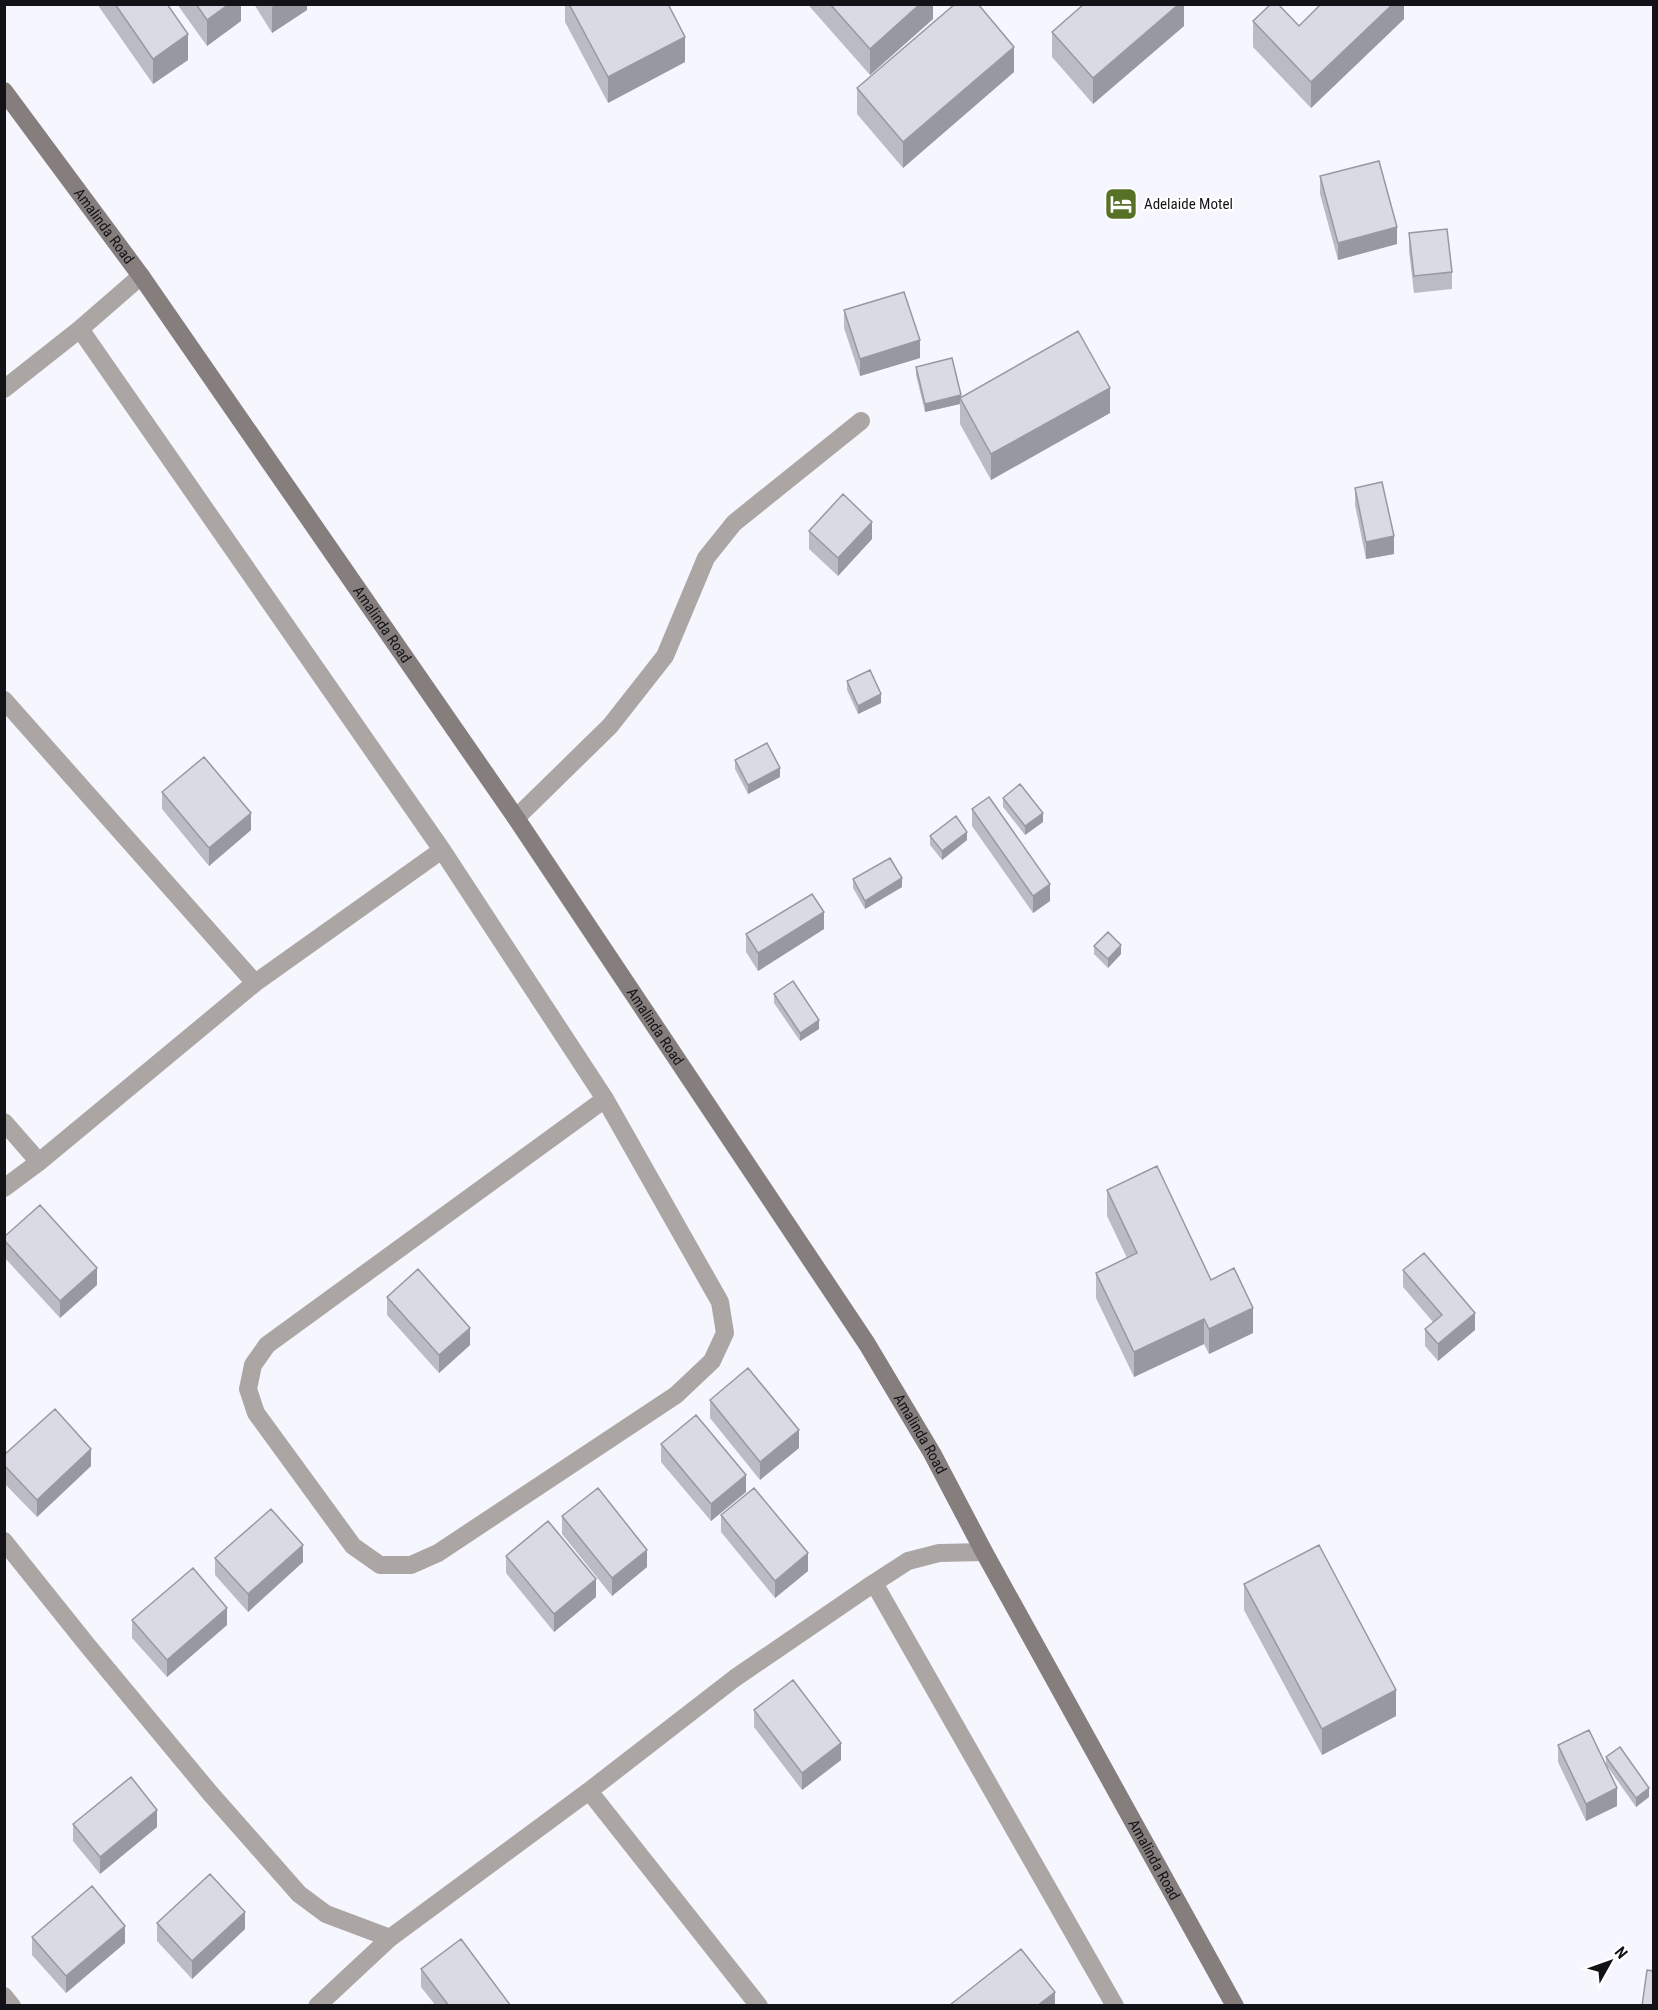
<svg xmlns="http://www.w3.org/2000/svg" width="1658" height="2010" viewBox="0 0 1658 2010" font-family="'Roboto Condensed',sans-serif">
<style>
.lines{fill:none;stroke-linecap:round;stroke-linejoin:round}
.lane{stroke:#aba6a4;stroke-width:18}
.street{stroke:#aba6a4;stroke-width:18}
.secondary{stroke:#867e7c;stroke-width:18}
.wall{fill:#bbbbc4}
.shaded-wall{fill:#9899a0}
.building{fill:#d9dae4;stroke:#9899a0;stroke-width:1.5}
.labels{text-anchor:middle;dominant-baseline:central;stroke-width:4.5;stroke-linejoin:round;paint-order:stroke}
.poi-label{font-size:15px;fill:#131317;stroke:#fff;text-anchor:start}
.street-label{font-size:15px;fill:#131317;stroke:#fff}
</style>
<rect width="100%" height="100%" fill="#f6f6ff"/>
<g class="lines">
<path class="lane" d="M516,818L610,726L665,656L706,558L734,523L861,421"/>
<path class="street" d="M80,329L442,850L605,1099L720,1302L725,1333L712,1361L676,1395L438,1553L411,1565H380L353,1546L256,1413L248,1389L253,1365L267,1345L605,1099
M4,389L80,329L141,276
M4,700L255,983
M4,1122L39,1162
M4,1188L39,1162L255,983L442,850
M4,1541L88,1646L210,1793L299,1894L326,1914L390,1938
M874,1583L1115,2006
M589,1791L759,2006
M4,1996L12,2006
M317,2006L390,1938L589,1791L735,1678L874,1583L908,1561L939,1553L984,1552"/>
<path class="secondary" id="s1" d="M4,91L141,276L516,818L867,1344L932,1453L984,1552L1235,2006"/>
</g>
<path class="wall" d="M97,4H167L188,60L153,84Z
M177,4H241V21L207,46Z
M254,4H307V10L272,33Z
M565,4H668L685,62L608,103L565,22Z
M810,4H933V19L870,75L810,7Z
M1184,4V26L1093,104L1052,57V32Z
M1404,4V19L1311,108L1253,47V21L1299,26Z
M1014,72L903,168L857,114V88Z
M1320,176L1397,244L1338,260L1320,194Z
M1409,233L1452,272V289L1414,293L1409,251Z
M844,310L920,358L860,376L844,328Z
M916,367L961,397L1110,413L991,480L960,424V404L925,412L916,375Z
M1355,488L1394,554L1366,559L1355,505Z
M809,531L872,539L838,576L809,549Z
M847,681L881,703L858,714L847,690Z
M735,760L780,777L748,794L735,769Z
M162,792L251,830L209,866L162,809Z
M1003,798L1043,822L1025,835L1003,807Z
M972,809L1050,901L1033,913L972,826Z
M930,836L967,840L942,860L930,845Z
M853,879L902,887L865,909L853,888Z
M824,929L758,971L746,952V934Z
M1094,946L1121,954L1108,968L1094,954Z
M774,994L819,1029L800,1041L774,1003Z
M1107,1190L1211,1280L1253,1333L1209,1354L1204,1344L1134,1377L1096,1298V1273L1127,1258L1107,1216Z
M4,1237L97,1285L60,1318L4,1257Z
M1403,1270L1475,1330L1438,1361L1425,1346V1329L1433,1322L1403,1287Z
M387,1297L470,1345L439,1373L387,1315Z
M710,1400L799,1448L760,1480L710,1418Z
M661,1444L746,1492L711,1521L661,1462Z
M4,1455L91,1466L37,1517L4,1483Z
M721,1515L808,1571L775,1598L721,1532Z
M562,1516L647,1567L612,1596L562,1534Z
M506,1556L596,1597L554,1632L506,1573Z
M215,1558L303,1562L248,1612L215,1575Z
M1244,1584L1396,1716L1322,1755L1244,1610Z
M132,1620L227,1625L167,1677L132,1638Z
M754,1710L841,1760L802,1790L754,1727Z
M1558,1745L1606,1766V1757L1649,1797L1636,1807L1607,1766L1617,1806L1586,1821L1558,1762Z
M73,1824L157,1827L100,1874L73,1841Z
M157,1923L245,1929L192,1979L157,1941Z
M32,1937L125,1943L66,1993L32,1955Z
M421,1969L511,2006H436L421,1987Z"/>
<path class="shaded-wall" d="M229,4H241V21L207,46V20Z
M277,4H307V10L272,33V7Z
M920,4H933V19L870,75V49Z
M1179,4H1184V26L1093,104V78Z
M1393,4H1404V19L1311,108V82Z
M188,34V60L153,84V59Z
M685,37V62L608,103V77Z
M1014,47V72L903,168V142Z
M1397,227V244L1338,260V243Z
M920,340V358L860,376V359Z
M1110,388V413L991,480V454Z
M961,395V401L960,398V404L925,412V404Z
M872,522V539L838,576V558Z
M1394,536V554L1366,559V542Z
M881,694V703L858,714V706Z
M780,768V777L748,794V785Z
M251,813V830L209,866V848Z
M1043,813V822L1025,835V826Z
M967,832V840L942,860V851Z
M902,878V887L865,909V901Z
M1050,884V901L1033,913V896Z
M824,912V929L758,971V953Z
M1121,945V954L1108,968V959Z
M819,1020V1029L800,1041V1033Z
M97,1268V1285L60,1318V1301Z
M1253,1308V1333L1209,1354V1329Z
M1475,1313V1330L1438,1361V1344Z
M1204,1319V1344L1134,1377V1352Z
M470,1328V1345L439,1373V1355Z
M799,1430V1448L760,1480V1462Z
M91,1449V1466L37,1517V1500Z
M746,1475V1492L711,1521V1504Z
M303,1545V1562L248,1612V1594Z
M647,1550V1567L612,1596V1578Z
M808,1553V1571L775,1598V1581Z
M596,1579V1597L554,1632V1614Z
M227,1608V1625L167,1677V1660Z
M1396,1690V1716L1322,1755V1729Z
M841,1743V1760L802,1790V1773Z
M1617,1788V1806L1586,1821V1804Z
M1649,1788V1797L1636,1807V1798Z
M157,1810V1827L100,1874V1857Z
M245,1912V1929L192,1979V1961Z
M125,1926V1943L66,1993V1976Z
M1055,1992V2006H1037Z"/>
<path class="building" d="M115,4H167L188,34L153,59Z
M196,4H229L207,20Z
M569,4H668L685,37L608,77Z
M830,4H920L870,49Z
M955,4H978L1014,47L903,142L857,88Z
M1084,4H1179L1093,78L1052,32Z
M1271,4H1278L1299,26L1321,4H1393L1311,82L1253,21Z
M1379,161L1397,227L1338,243L1320,176Z
M1447,229L1452,272L1414,276L1409,233Z
M904,292L920,340L860,359L844,310Z
M1078,331L1110,388L991,454L960,398Z
M952,358L961,395L925,404L916,367Z
M1382,482L1394,536L1366,542L1355,488Z
M843,494L872,522L838,558L809,531Z
M870,670L881,694L858,706L847,681Z
M767,743L780,768L748,785L735,760Z
M204,757L251,813L209,848L162,792Z
M1020,784L1043,813L1025,826L1003,798Z
M989,797L1050,884L1033,896L972,809Z
M956,816L967,832L942,851L930,836Z
M890,858L902,878L865,901L853,879Z
M812,894L824,912L758,953L746,934Z
M1108,932L1121,945L1108,959L1094,946Z
M793,981L819,1020L800,1033L774,994Z
M1157,1166L1211,1280L1234,1268L1253,1308L1209,1329L1204,1319L1134,1352L1096,1273L1137,1253L1107,1190Z
M40,1205L97,1268L60,1301L4,1240V1237Z
M1424,1253L1475,1313L1438,1344L1425,1329L1442,1315L1403,1270Z
M418,1269L470,1328L439,1355L387,1297Z
M748,1368L799,1430L760,1462L710,1400Z
M55,1409L91,1449L37,1500L4,1465V1455Z
M696,1415L746,1475L711,1504L661,1444Z
M598,1488L647,1550L612,1578L562,1516Z
M754,1488L808,1553L775,1581L721,1515Z
M271,1509L303,1545L248,1594L215,1558Z
M548,1521L596,1579L554,1614L506,1556Z
M1319,1545L1396,1690L1322,1729L1244,1584Z
M193,1568L227,1608L167,1660L132,1620Z
M793,1680L841,1743L802,1773L754,1710Z
M1589,1730L1617,1788L1586,1804L1558,1745Z
M1620,1747L1649,1788L1636,1798L1606,1757Z
M131,1777L157,1810L100,1857L73,1824Z
M210,1874L245,1912L192,1961L157,1923Z
M92,1886L125,1926L66,1976L32,1937Z
M461,1939L511,2006H449L421,1969Z
M1021,1949L1055,1992L1037,2006H951L950,2005Z
M1647,1970L1653,1971V2006H1642Z"/>
<defs>
<symbol id="hotel-square" viewBox="-11 -11 22 22"><rect x="-9" y="-9" width="18" height="18" rx="4" fill="#577226" stroke="#fff"/><path d="M-6-4.5h1.5V1H6V5H4.5V3h-9V5H-6ZM-4 0a1.8 1.8 0 1 1 3.6 0ZM.5 0V-2.5h3Q6-2.5 6 0Z" fill="#fff"/></symbol>
</defs>
<g fill-rule="evenodd">
<use href="#hotel-square" x="1102" y="185" width="38" height="38"/>
</g>
<g class="labels">
<g class="poi-label">
<text x="1144" y="204">Adelaide Motel</text>
</g>
<g class="street-label">
<text stroke="none"><textPath href="#s1" startOffset="168">Amalinda Road</textPath></text>
<text stroke="none"><textPath href="#s1" startOffset="654">Amalinda Road</textPath></text>
<text stroke="none"><textPath href="#s1" startOffset="1140">Amalinda Road</textPath></text>
<text stroke="none"><textPath href="#s1" startOffset="1626">Amalinda Road</textPath></text>
<text stroke="none"><textPath href="#s1" startOffset="2112">Amalinda Road</textPath></text>
</g>
</g>
<rect width="1658" height="2010" fill="none" stroke="#131317" stroke-width="12"/>
<g transform="translate(1610 1962) rotate(50)" stroke="#ffffff" stroke-width="4.5" paint-order="stroke">
<path d="M0-4.5L10 22L0 15L-10 22Z" fill="#131317"/>
<text y="-9" font-size="16" font-weight="bold" text-anchor="middle" fill="#131317">N</text>
</g>
</svg>
